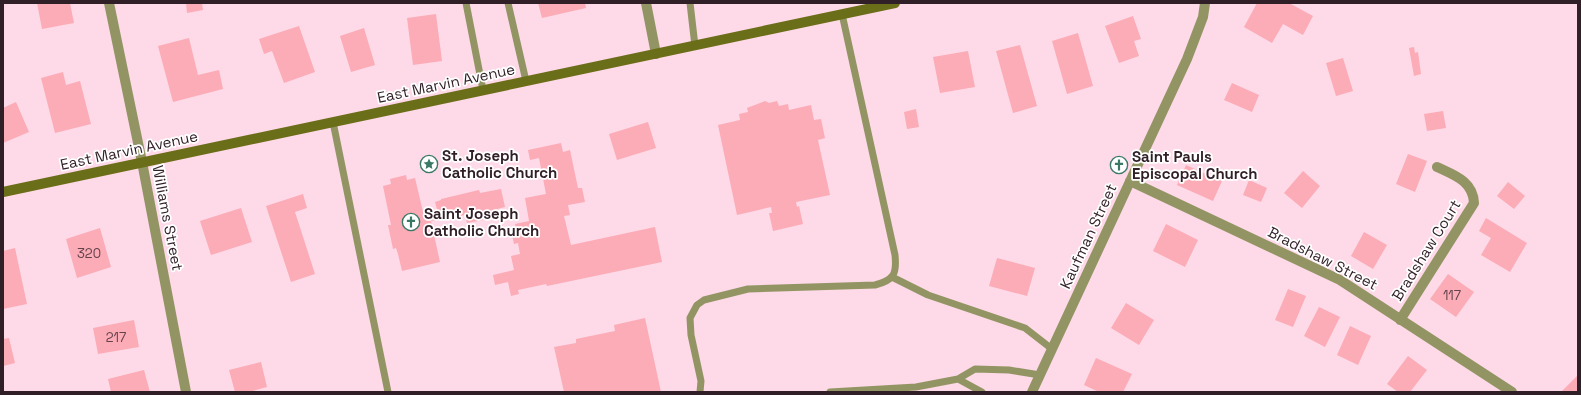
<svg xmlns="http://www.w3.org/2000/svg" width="1581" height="395" viewBox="0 0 1581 395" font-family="'Space Grotesk',sans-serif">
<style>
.building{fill:#fbacb6}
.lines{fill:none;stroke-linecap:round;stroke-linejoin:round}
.service{stroke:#929563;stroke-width:7}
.minor{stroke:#929563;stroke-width:10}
.tertiary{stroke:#929563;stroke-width:10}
.secondary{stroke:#6b6e18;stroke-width:10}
.labels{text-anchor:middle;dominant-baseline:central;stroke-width:3.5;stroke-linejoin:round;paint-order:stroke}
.number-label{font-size:13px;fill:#63424b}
.street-label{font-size:15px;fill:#301f27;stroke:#fff}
.poi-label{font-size:15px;font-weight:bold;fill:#301f27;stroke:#fff;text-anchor:start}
</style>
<rect width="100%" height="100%" fill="#fed9e8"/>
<path class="building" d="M37,3H70L74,23L42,29Z
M186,3H202L203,10L187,13Z
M538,3H585L586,8L542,18Z
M1257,3H1289L1313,16L1303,35L1283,24L1272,43L1244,27Z
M436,14L442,61L413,65L407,18Z
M1133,16L1141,39L1134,41L1139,56L1119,63L1105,26Z
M299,26L315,72L284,83L272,51L264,54L259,39Z
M364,28L375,65L351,72L340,36Z
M1078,33L1093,86L1067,94L1052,41Z
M189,38L198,75L219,70L223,89L173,102L158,46Z
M1020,45L1037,106L1013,113L996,51Z
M1414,47L1415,53L1418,52L1421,74L1414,76L1409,48Z
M968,51L975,87L940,93L933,57Z
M1343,58L1353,91L1336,96L1326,63Z
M63,72L66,85L80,81L91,124L55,133L41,78Z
M1232,83L1259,95L1252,112L1224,100Z
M765,101L769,103L777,101L779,106L788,104L789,110L811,105L814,120L821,119L825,138L818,140L830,195L796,202L797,207L799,206L803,224L773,231L769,213H772L771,207L737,215L718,125L740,120L739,114L748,112L747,108Z
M16,102L29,132L3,143V108Z
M916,109L919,127L907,129L904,112Z
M1443,111L1446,128L1427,131L1424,114Z
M648,122L656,148L617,160L609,134Z
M561,143L563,152L570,150L578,188H582L585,202L568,205L570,215L564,216L571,245L655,227L662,262L547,286L546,284L518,290L519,294L511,296L508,282L495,285L493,275L514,270L511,256L520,254L518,243L514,244L512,235L517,234L515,224L529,221L525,198L546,194L539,158L530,160L528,150Z
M1408,154L1427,161L1415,192L1396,184Z
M1186,165L1222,181L1213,201L1177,185Z
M1303,171L1320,186L1302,208L1284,193Z
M406,175L407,180L415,178L424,216L438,213L435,202L441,200V199L479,190L480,193L501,189L505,207L482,213L483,220L467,223L465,215L431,221L440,262L402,271L398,254L396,248L393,249L388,225H391L383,186L391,184L390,179Z
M1249,180L1267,188L1261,202L1243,195Z
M1508,182L1525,196L1514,209L1497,196Z
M303,194L307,208L295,212L315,274L291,282L266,206Z
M241,208L252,242L211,255L200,221Z
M1486,218L1527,243L1510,272L1481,255L1491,238L1479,231Z
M1166,224L1198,240L1185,267L1153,251Z
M100,228L111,267L77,278L66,239Z
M1364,232L1387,245L1373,269L1351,256Z
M15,248L27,304L3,309V251Z
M997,258L1035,268L1027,296L989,286Z
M1448,274L1474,292L1456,317L1430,299Z
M1288,289L1306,296L1293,327L1275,320Z
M1126,303L1154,320L1139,345L1111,328Z
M1319,307L1340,317L1325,347L1304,336Z
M645,318L661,392H564L554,347L576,343V339L615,331L614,325Z
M134,320L139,347L98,354L93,328Z
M1350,326L1371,336L1358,365L1337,355Z
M9,338L15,363L3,366V339Z
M1408,356L1427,370L1410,392H1398L1387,384Z
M1096,358L1132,374L1123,392H1099L1084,385Z
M261,362L267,387L249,392H235L229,370Z
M144,370L150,392H111L108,379Z
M1578,375V392H1561Z"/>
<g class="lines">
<path class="service" d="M466,3L483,90
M508,3L526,81
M690,3L695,46
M333,122L388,392
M892,277L928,295L1025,328L1052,349
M700,392L701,381L691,335L690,318L697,305L704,300L748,289L875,285C894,280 897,274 895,255L842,14
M830,392L916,387L958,379
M982,392L958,379L975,369L1009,370L1040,375"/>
<path class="minor" d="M109,3L142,162L186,392
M1130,181L1340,280L1512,392
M1400,320L1474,203C1473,181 1454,175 1437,167
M1032,392L1187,59L1203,17L1205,3"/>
<path class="tertiary" d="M646,3L656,54"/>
<path class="secondary" d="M3,192L895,3"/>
</g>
<defs>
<symbol id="sight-ring" viewBox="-11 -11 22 22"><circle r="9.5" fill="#fff" stroke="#3b7966" stroke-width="1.5"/><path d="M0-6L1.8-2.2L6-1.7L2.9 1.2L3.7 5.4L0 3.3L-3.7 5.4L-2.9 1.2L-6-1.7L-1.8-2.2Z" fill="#3b7966"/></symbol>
<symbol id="church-ring" viewBox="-11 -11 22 22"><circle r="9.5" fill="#fff" stroke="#3b7966" stroke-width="1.5"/><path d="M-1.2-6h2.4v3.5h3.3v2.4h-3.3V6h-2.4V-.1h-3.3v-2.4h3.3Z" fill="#3b7966"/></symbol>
</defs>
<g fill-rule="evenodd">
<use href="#sight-ring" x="419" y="154" width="20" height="20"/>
<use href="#church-ring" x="1109" y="155" width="20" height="20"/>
<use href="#church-ring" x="401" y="212" width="20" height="20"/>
</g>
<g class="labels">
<g class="number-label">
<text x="89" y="253">320</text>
<text x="1452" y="295">117</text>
<text x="116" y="337">217</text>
</g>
<g class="street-label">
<text transform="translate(446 83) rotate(-12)">East Marvin Avenue</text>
<text transform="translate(129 150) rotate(-12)">East Marvin Avenue</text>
<text transform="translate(168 218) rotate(79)">Williams Street</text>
<text transform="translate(1088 236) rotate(-65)">Kaufman Street</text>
<text transform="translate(1426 250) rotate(-58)">Bradshaw Court</text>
<text transform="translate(1323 258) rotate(27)">Bradshaw Street</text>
</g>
<g class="poi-label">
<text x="442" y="155">St. Joseph<tspan x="442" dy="17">Catholic Church</tspan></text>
<text x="1132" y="156">Saint Pauls<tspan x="1132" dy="17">Episcopal Church</tspan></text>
<text x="424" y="213">Saint Joseph<tspan x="424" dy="17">Catholic Church</tspan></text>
</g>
</g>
<rect width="1581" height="395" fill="none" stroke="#301f27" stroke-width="8"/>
</svg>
